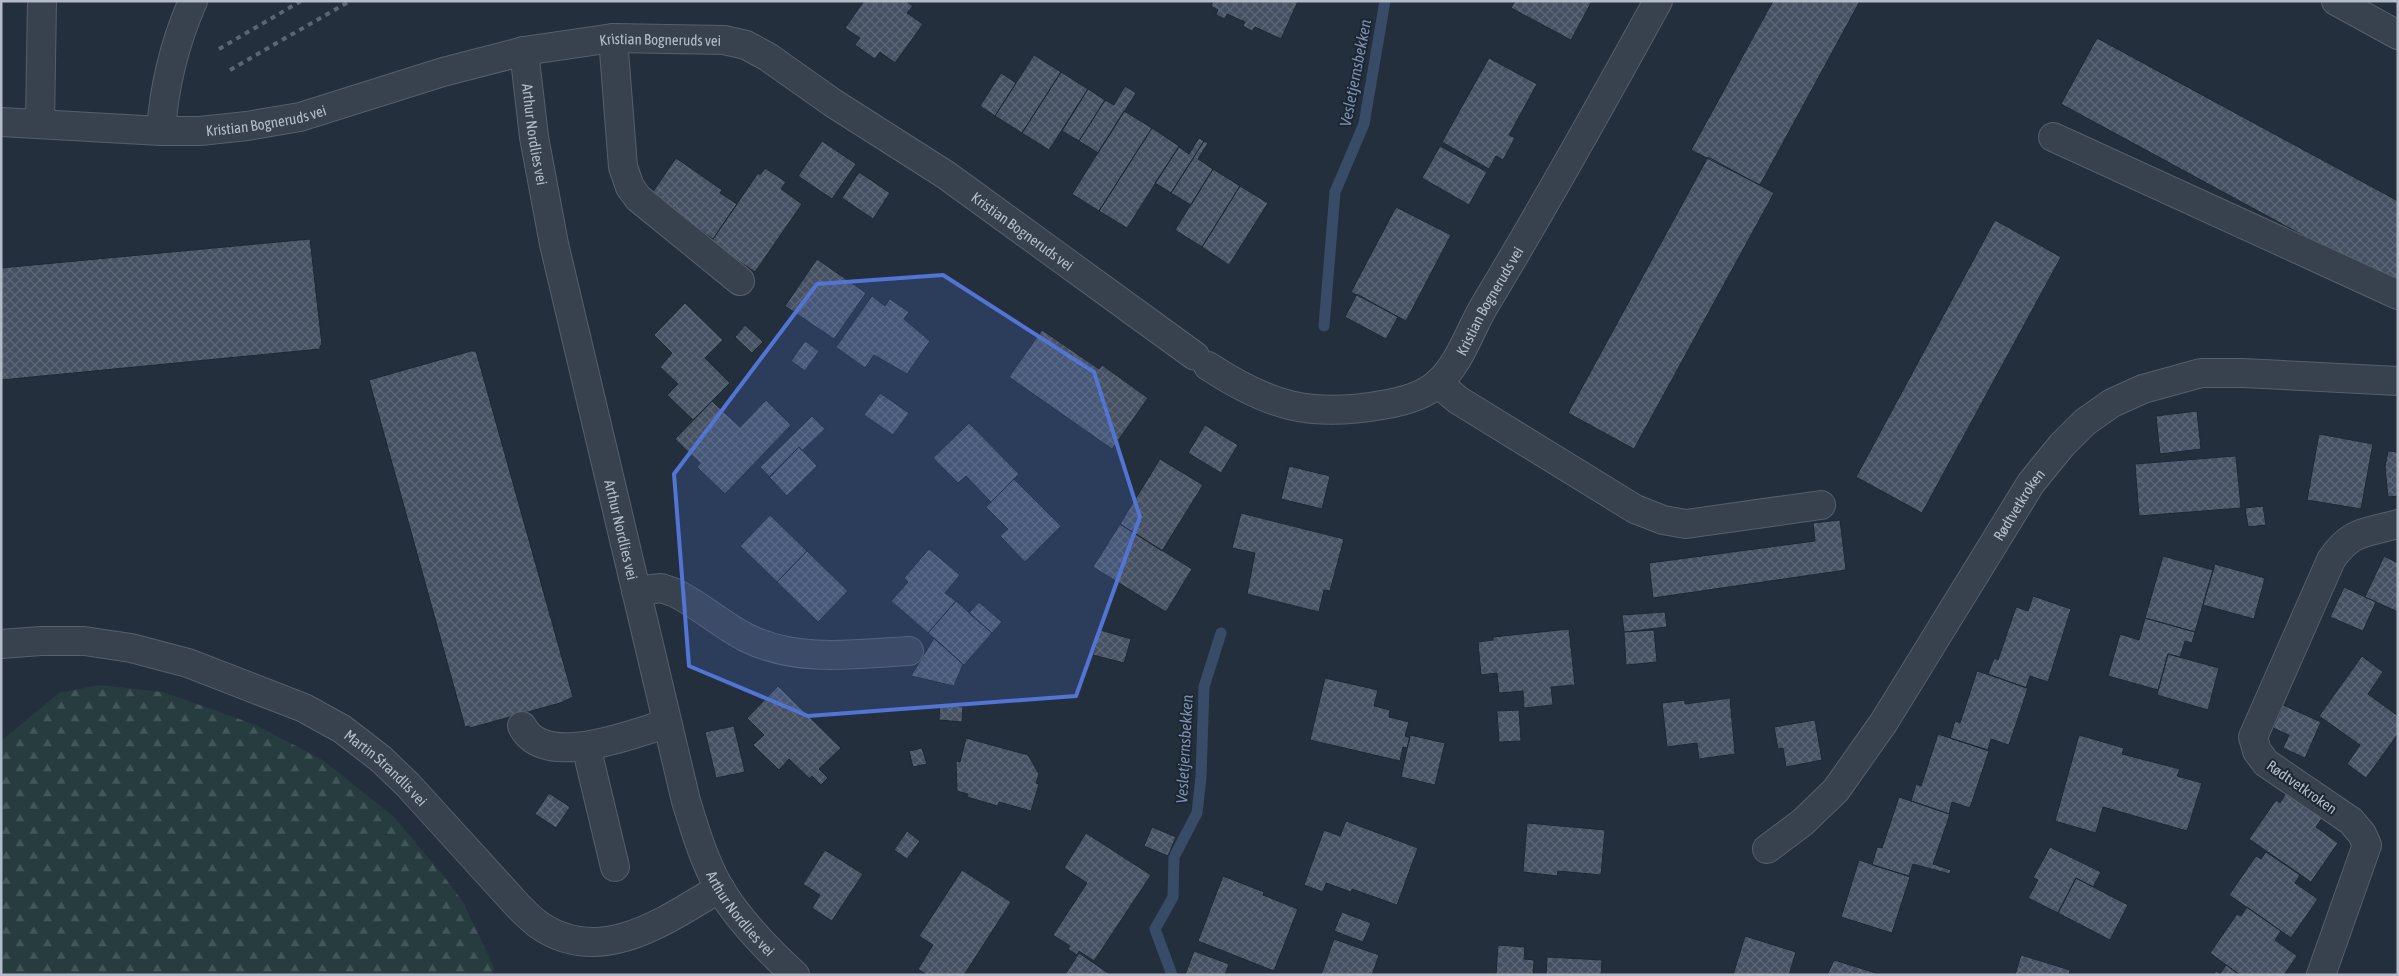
<svg xmlns="http://www.w3.org/2000/svg" width="2399" height="976" viewBox="0 0 2399 976" font-family="'Asap Condensed',sans-serif">
<style>
.forest{fill:url(#forest-firs)}
.lines{fill:none;stroke-linecap:round;stroke-linejoin:round}
.stream{stroke:#394c67;stroke-width:11}
.building{fill:url(#building-cross-hatch);stroke:#1f2835}
.minor-casing{stroke:#565f6c;stroke-width:30}
.minor{stroke:#38414e;stroke-width:28}
.rail{stroke:#5a6575;stroke-width:4;stroke-dasharray:5 5;stroke-linecap:butt}
.marked{fill:#5274d3;fill-opacity:0.2;stroke:#5274d3;stroke-width:4;stroke-linejoin:round}
.labels{text-anchor:middle;dominant-baseline:central;stroke-width:4;stroke-linejoin:round;paint-order:stroke}
.street-label{font-size:15px;fill:#b4bcc9;stroke:#1d2633}
.water-label{font-size:16px;font-style:italic;fill:#7c92b1;stroke:#1d2633}
</style>
<defs>
<pattern id="forest-firs" width="22" height="20" patternUnits="userSpaceOnUse" patternTransform="scale(1.25)"><rect width="22" height="20" fill="#263c3f"/><path d="M5 1l3.5 6h-7zM16 11l3.5 6h-7z" fill="#435659"/></pattern>
<pattern id="building-cross-hatch" width="8" height="8" patternUnits="userSpaceOnUse" patternTransform="scale(1.25)"><rect width="8" height="8" fill="#455162"/><path d="M0 0l8 8M0 8l8-8" fill="none" stroke="#5d6877"/></pattern>
</defs>
<rect width="100%" height="100%" fill="#242f3e"/>
<path class="forest" d="M99,685L163,692L256,725L324,761L394,817L442,874L463,902L494,967L493,975H1V741L59,693Z"/>
<g class="lines">
<path class="stream" d="M1324,326L1335,192L1364,124L1385,1
M1172,975L1155,929L1173,897L1174,857L1197,813L1201,777L1204,687L1221,633"/>
</g>
<path class="building" d="M864,1H906L913,6L907,13L923,24L895,63L880,52L875,59L855,45L860,38L845,28Z
M1213,1H1298L1281,39L1255,27L1252,31L1243,26L1245,22L1227,14L1225,19L1216,15L1218,10L1211,6Z
M1515,1H1592L1571,40L1511,8Z
M1773,1H1860L1760,185L1691,150Z
M2097,38L2398,201V287L2061,104Z
M1034,55L1061,72L1022,133L995,116Z
M1489,58L1537,84L1509,135L1515,138L1503,160L1496,156L1489,169L1442,142Z
M1061,72L1088,89L1049,150L1022,133Z
M1001,73L1016,83L995,116L980,106Z
M1125,86L1136,93L1098,153L1079,141L1105,100L1114,105Z
M1088,89L1105,100L1079,141L1062,131Z
M1124,111L1152,128L1099,211L1072,194Z
M1152,128L1179,146L1127,228L1099,211Z
M1199,138L1204,141L1171,193L1155,183L1179,147L1189,154Z
M822,141L856,164L832,199L798,176Z
M1204,141L1208,143L1198,159L1213,169L1191,205L1171,193Z
M1440,146L1487,172L1469,205L1422,178Z
M1708,157L1774,193L1634,449L1568,413Z
M676,158L722,190L720,193L737,204L713,239L696,227L695,230L648,199Z
M765,168L786,182L781,189L802,204L755,272L711,242L758,173L760,175Z
M1213,169L1240,186L1202,247L1175,230Z
M859,172L890,193L873,219L842,198Z
M1240,186L1268,203L1229,265L1202,247Z
M1396,207L1451,235L1406,321L1351,292Z
M1995,220L2061,257L1922,513L1856,477Z
M310,239L322,345L320,346V349L1,380V268Z
M817,259L866,293L834,339L785,306Z
M1357,294L1398,317L1386,339L1345,317Z
M872,296L885,306L890,299L909,312L904,319L930,341L907,374L874,355L865,368L836,347Z
M685,303L723,340L705,358L730,383L693,420L667,395L678,384L660,367L672,353L654,335Z
M745,325L763,342L752,353L735,337Z
M1042,330L1099,369L1102,365L1148,398L1112,449L1009,377Z
M805,341L819,351L805,371L791,361Z
M471,351H476L573,697L560,703L470,728L469,726L465,727L369,380Z
M880,393L909,413L893,435L864,415Z
M766,400L791,425L725,494L697,467L700,463L675,439L712,401L740,427Z
M2197,411L2201,449L2160,454L2156,416Z
M812,416L825,429L802,451L799,447L770,477L760,467Z
M969,423L1019,474L991,502L966,476L958,483L933,458Z
M1205,425L1238,445L1221,473L1188,453Z
M2319,434L2373,444L2361,509L2307,500Z
M799,447L817,466L787,496L769,477Z
M2388,451L2398,452V496L2388,497L2385,467Z
M2236,456L2241,508L2139,516L2135,464Z
M1160,459L1203,485L1162,551L1120,524Z
M1289,466L1330,476L1322,509L1281,499Z
M1014,479L1061,526L1025,562L1000,536L1008,529L986,507Z
M2263,506L2266,525L2248,527L2245,508Z
M1241,513L1344,539L1330,591L1324,590L1319,612L1247,594L1255,553L1232,548Z
M770,515L807,551L777,582L740,546Z
M1840,520L1846,570L1653,598L1649,563L1815,541L1813,523Z
M1120,524L1192,569L1166,612L1093,567Z
M929,549L960,575L945,593L956,601L928,633L891,601L908,582L904,578Z
M807,551L848,591L818,622L777,582Z
M2163,556L2213,570L2195,632L2145,618Z
M2384,556L2398,563V612L2365,597Z
M2215,564L2265,578L2254,619L2203,605Z
M2344,587L2376,602L2363,631L2330,617Z
M2033,596L2071,609L2048,682L2030,676L2026,688L1988,674L1994,658L1998,660L2016,607L2028,611Z
M956,601L992,633L964,665L928,633Z
M979,602L1002,622L992,633L969,613Z
M1665,612L1667,627L1624,632L1622,615Z
M2145,618L2195,632L2192,643L2185,641L2180,657L2168,654L2158,690L2108,676L2120,634L2139,640Z
M1569,629L1575,685L1551,687L1553,705L1524,708L1523,691L1499,693L1497,673L1481,675L1478,642L1493,640V637Z
M1100,630L1131,639L1124,663L1093,655Z
M1654,630L1657,662L1626,665L1624,632Z
M934,638L963,664L954,686L911,676Z
M2168,654L2219,668L2208,710L2157,695Z
M2362,656L2383,672L2368,694L2398,716V734L2366,778L2347,764L2360,745L2319,716Z
M1977,671L2028,688L2009,745L1991,739L1988,750L1950,738L1955,721L1960,723Z
M1325,678L1378,690L1374,706L1390,710L1389,717L1409,722L1405,736L1410,738L1407,748L1403,747L1400,761L1310,740Z
M778,686L841,748L819,769L828,778L821,785L812,776L810,779L789,759L779,770L753,745L764,735L747,718Z
M1730,698L1735,754L1699,759L1697,743L1667,747L1662,703L1685,700V704Z
M940,704L963,707L962,722L939,720Z
M2283,705L2321,722L2305,758L2283,748L2289,735L2273,728Z
M1519,710L1521,741L1499,742L1497,711Z
M1815,720L1822,760L1786,767L1783,748L1778,749L1774,727Z
M734,726L745,772L716,778L705,732Z
M1938,734L1989,751L1970,808L1952,802L1949,814L1911,801L1916,784L1921,786Z
M1410,735L1445,743L1435,785L1401,777Z
M2079,735L2124,748L2122,754L2180,769L2177,776L2202,783L2187,831L2103,807L2096,833L2055,821Z
M966,738L1028,755L1039,774L1036,783L1039,784L1031,811L999,802L998,806L967,797L968,794L957,791L956,761L960,762Z
M922,748L927,764L913,767L909,751Z
M2288,790L2324,815L2316,827L2338,843L2311,882L2249,839L2276,800L2280,803Z
M549,793L570,807L556,828L535,814Z
M1899,797L1950,814L1933,864L1951,870L1950,874L1913,864L1909,876L1872,865L1877,847L1882,848Z
M1346,821L1418,848L1397,905L1352,889L1351,892L1326,883L1323,892L1304,885L1324,830L1340,836Z
M1527,823L1605,830L1601,875L1558,871L1557,876L1523,872Z
M1152,827L1176,837L1168,856L1144,846Z
M907,831L920,841L907,859L894,850Z
M1086,833L1151,875L1094,961L1079,951L1077,955L1068,949L1070,946L1053,935L1087,883L1064,868Z
M2050,847L2101,872L2093,887L2076,878L2058,913L2028,898L2038,880L2033,878Z
M825,850L863,874L832,921L812,908L820,895L803,884Z
M2266,852L2300,875L2295,883L2318,899L2291,938L2229,895L2256,856L2261,859Z
M1859,860L1910,877L1892,933L1841,917Z
M962,870L1011,902L964,975H927L918,969L933,945L919,936Z
M1223,876L1264,892L1263,895L1298,909L1274,971L1198,941Z
M2076,878L2128,905L2110,940L2058,913Z
M2247,907L2281,931L2275,940L2297,956L2284,975H2240L2210,953L2237,914L2241,916Z
M1342,912L1371,923L1363,942L1334,931Z
M1745,936L1796,952L1789,975H1733Z
M1334,939L1379,955L1372,975H1321Z
M1498,945L1525,947L1524,959L1534,960L1533,975H1496Z
M1194,951L1229,964L1225,975H1185Z
M1079,953L1111,975H1065Z
M2021,955L2070,970L2069,975H2015Z
M1547,957L1602,960L1601,975H1546Z
M1834,960L1882,975H1827Z
M2226,965L2240,975H2213L2216,971L2220,974Z"/>
<g class="lines">
<defs>
<g id="minor">
<path d="M2336,1L2398,35"/>
<path d="M613,38L623,167L630,187L638,198L740,281"/>
<path id="s1" d="M524,51L534,137L554,244L686,801C695,830 704,861 719,887C737,918 769,951 795,975"/>
<path id="s2" d="M1,122L161,131H200L247,126L300,117L443,72L524,51L613,38L724,40L746,45L768,57L833,103L946,175L1195,356"/>
<path d="M40,123L42,1"/>
<path d="M161,131C164,87 175,42 193,1"/>
<path d="M2053,137L2398,295"/>
<path id="s3" d="M1208,366C1269,406 1310,418 1382,405C1401,402 1424,396 1438,383C1461,362 1470,329 1486,303C1546,203 1602,103 1658,1"/>
<path d="M1438,383L1458,400L1635,509L1663,520L1686,524L1821,505"/>
<path d="M636,591L661,588L673,592C699,604 721,625 747,638C798,663 855,654 909,651"/>
<path id="s4" d="M1,644L41,641H84L131,648L188,663L304,708L342,729L381,759L408,785L519,907C525,913 532,920 539,925C601,968 666,920 720,888"/>
<path d="M522,726C544,770 631,734 666,724"/>
<path d="M586,746L615,867"/>
<path id="s5" d="M1767,849L1803,822L1836,790L1884,722L2031,483L2062,445L2085,422L2112,403L2143,389L2201,373H2243L2398,381"/>
<path d="M2321,975L2367,845L2362,834L2351,821L2266,763L2257,751L2253,737L2331,560C2351,530 2366,533 2398,524"/>
</g>
</defs>
<use href="#minor" class="minor-casing"/>
<use href="#minor" class="minor"/>
<path class="rail" d="M219,49L301,1
M230,70L350,1"/>
</g>
<path class="marked" d="M943,275L1094,372L1140,517L1076,696L808,716L689,666L674,474L817,284Z"/>
<g class="labels">
<g class="street-label">
<text stroke="none"><textPath href="#s2" startOffset="671">Kristian Bogneruds vei</textPath></text>
<text stroke="none"><textPath href="#s2" startOffset="266">Kristian Bogneruds vei</textPath></text>
<text stroke="none"><textPath href="#s1" startOffset="84">Arthur Nordlies vei</textPath></text>
<text stroke="none"><textPath href="#s2" startOffset="1091">Kristian Bogneruds vei</textPath></text>
<text stroke="none"><textPath href="#s3" startOffset="342">Kristian Bogneruds vei</textPath></text>
<text stroke="none"><textPath href="#s5" startOffset="430">Rødtvetkroken</textPath></text>
<text stroke="none"><textPath href="#s1" startOffset="489">Arthur Nordlies vei</textPath></text>
<text stroke="none"><textPath href="#s4" startOffset="416">Martin Strandlis vei</textPath></text>
<text transform="translate(2302 787) rotate(35)">Rødtvetkroken</text>
<text stroke="none"><textPath href="#s1" startOffset="894">Arthur Nordlies vei</textPath></text>
</g>
<g class="water-label">
<text transform="translate(1355 73) rotate(-79)">Vesletjernsbekken</text>
<text transform="translate(1184 749) rotate(-87)">Vesletjernsbekken</text>
</g>
</g>
<rect width="2399" height="976" fill="none" stroke="#b4bcc9" stroke-width="5"/>
</svg>
